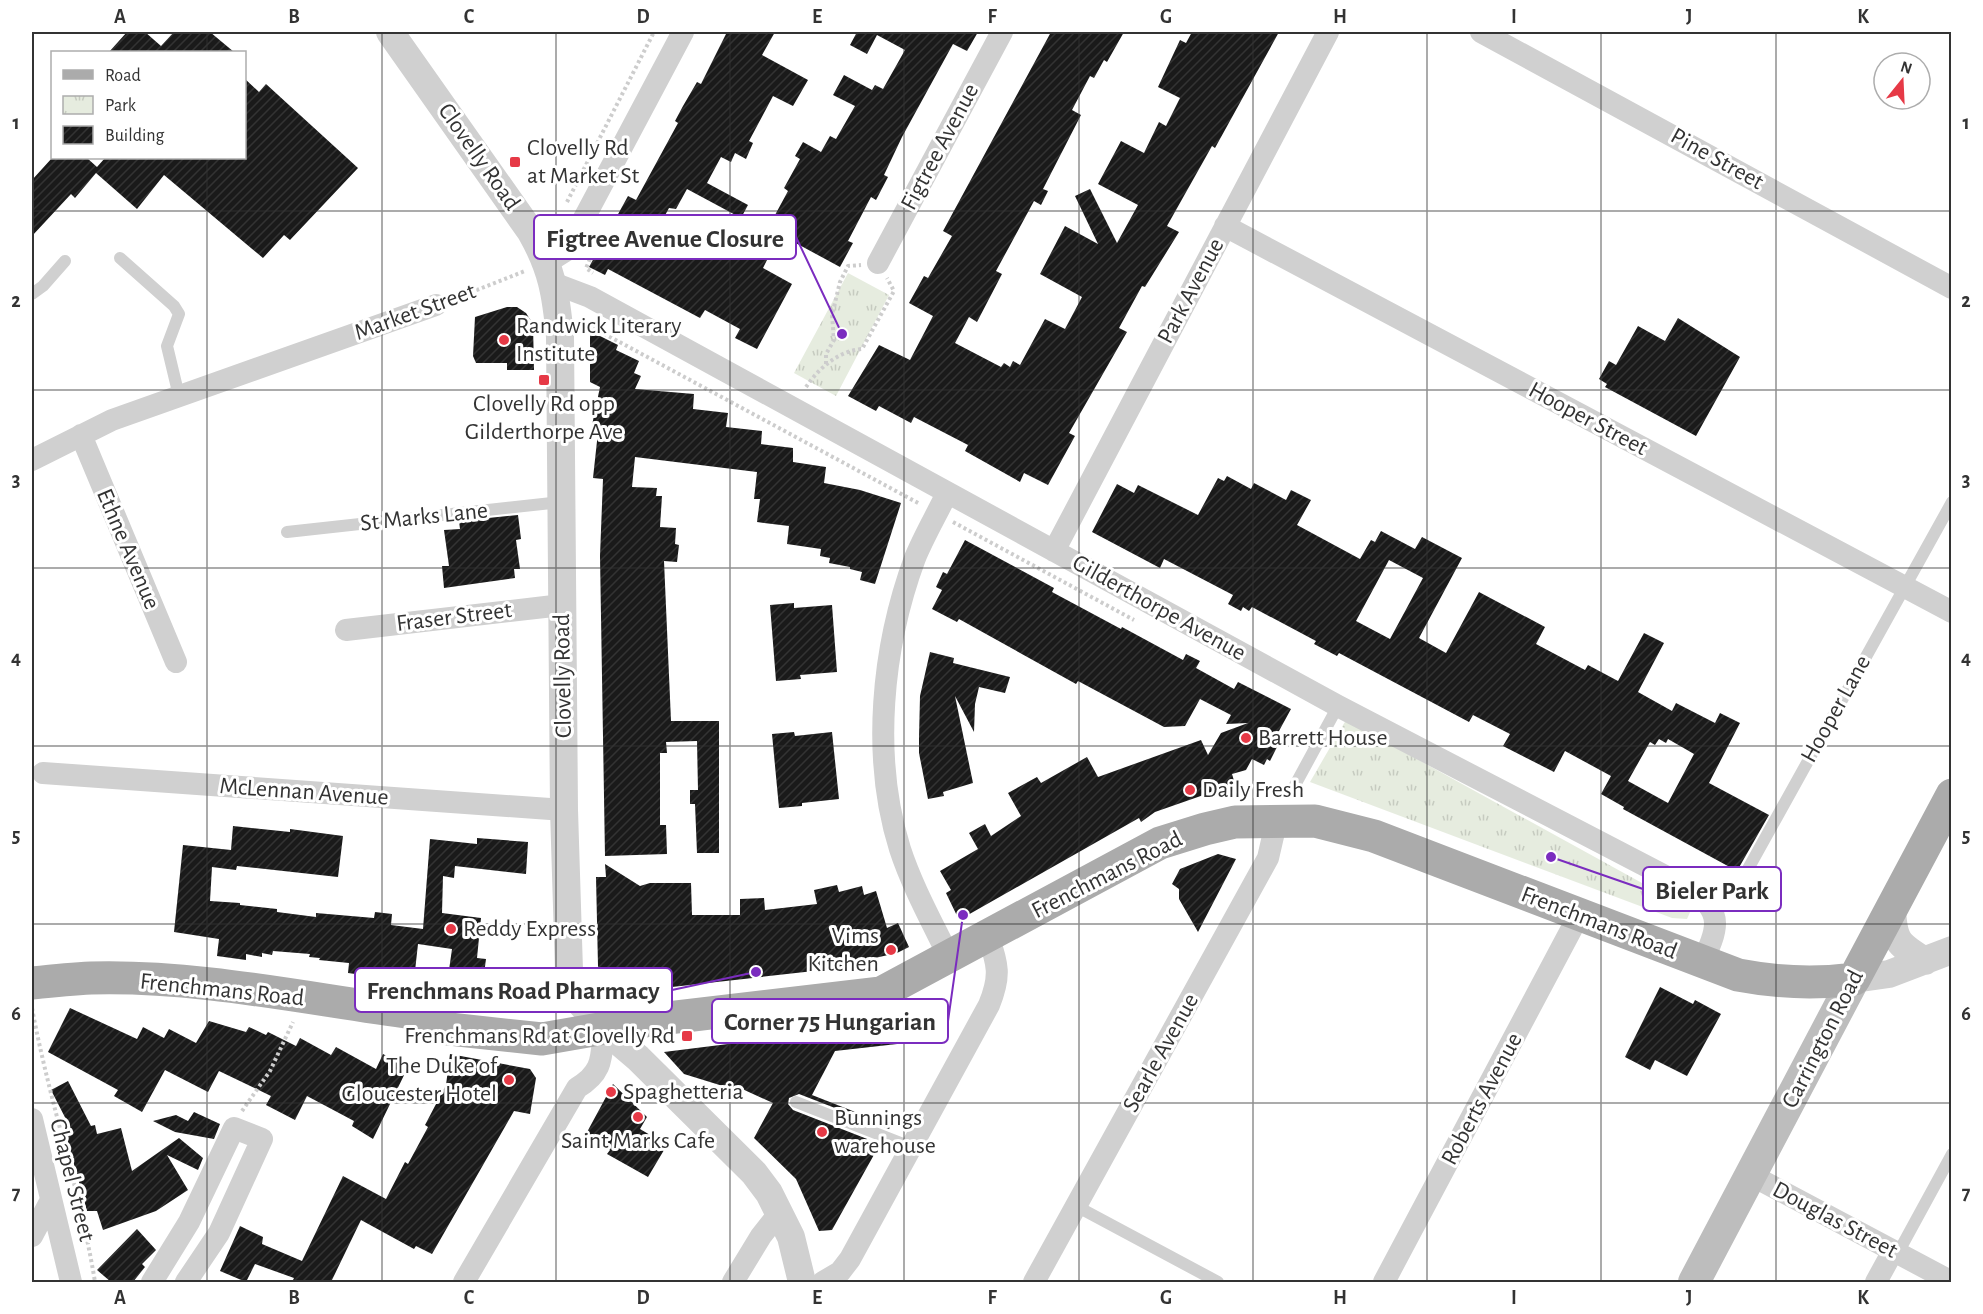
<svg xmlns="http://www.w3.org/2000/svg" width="1983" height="1314" viewBox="0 0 1983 1314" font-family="'Alegreya Sans',sans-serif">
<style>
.park{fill:url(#park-tufts)}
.building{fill:url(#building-hatch);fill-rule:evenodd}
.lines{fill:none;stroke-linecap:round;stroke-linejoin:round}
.path{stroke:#cdcdcd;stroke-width:4;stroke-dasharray:3 3;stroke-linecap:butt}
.service{stroke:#d0d0d0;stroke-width:12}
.minor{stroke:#d0d0d0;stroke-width:22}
.tertiary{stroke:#d0d0d0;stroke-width:28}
.secondary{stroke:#bdbdbd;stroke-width:32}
.primary{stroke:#ababab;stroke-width:33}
.grid{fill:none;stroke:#333;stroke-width:1.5;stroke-opacity:0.55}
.poi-dot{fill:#e63946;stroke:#fff;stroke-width:2}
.labels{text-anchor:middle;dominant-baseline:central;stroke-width:6;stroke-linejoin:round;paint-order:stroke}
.street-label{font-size:24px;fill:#333;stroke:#fff}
.poi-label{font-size:24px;fill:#333;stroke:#fff;text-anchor:start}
.leader{fill:none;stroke:#7b2cbf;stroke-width:2}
.callout-dot{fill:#7b2cbf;stroke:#fff;stroke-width:2}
.callout{fill:#fff;stroke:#7b2cbf;stroke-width:2}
.callout-label{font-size:26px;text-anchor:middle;font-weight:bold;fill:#333}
.neatline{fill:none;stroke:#333;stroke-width:2}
.grid-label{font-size:20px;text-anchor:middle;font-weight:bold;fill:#333}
</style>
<defs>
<pattern id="park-tufts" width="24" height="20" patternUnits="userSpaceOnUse" patternTransform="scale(1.5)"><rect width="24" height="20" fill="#e6ecdf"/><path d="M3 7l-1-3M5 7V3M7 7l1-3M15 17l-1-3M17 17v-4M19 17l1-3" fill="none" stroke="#c6cbc0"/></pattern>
<pattern id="building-hatch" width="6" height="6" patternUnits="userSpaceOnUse" patternTransform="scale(1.5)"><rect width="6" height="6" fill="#1a1a1a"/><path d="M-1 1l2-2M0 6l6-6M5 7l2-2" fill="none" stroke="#333"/></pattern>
</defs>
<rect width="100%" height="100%" fill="#fff"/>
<path class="park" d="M848,273L889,295L836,396L794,373Z
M1346,720L1691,910L1687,919L1672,918L1310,782Z"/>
<path class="building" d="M127,32H145L161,46L174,32H210L234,52H109Z
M727,32H775L762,55L808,80L793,106L773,96L749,141L753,143L746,159L735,153L731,162L721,157L707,183L748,205L741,218L687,189L676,209L669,208L655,234L691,253L699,237L736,256L748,235L773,248L763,268L792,284L757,349L735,338L740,329L705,310L700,318L608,269L605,275L589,267L628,196L636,200L678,123L675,121L683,106L697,82L701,84Z
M857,32H978L967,51L953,44L902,137L884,175L888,177L876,200L871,197L848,241L853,243L840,267L768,228L788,191L784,188L800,159L795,156L803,142L821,152L830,136L836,139L855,106L833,95L844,75L872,90L875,85L883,89L905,50L877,35L867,54L850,45Z
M1051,32H1124L1107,62L1104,60L1094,78L1090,76L1072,110L1081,115L1043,189L1048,191L1041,205L1034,201L1008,249L996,271L1002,274L977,322L969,317L955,343L1001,367L1004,363L1010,367L1013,361L1020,365L1045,319L1065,329L1082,297L1040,274L1065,226L1098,244L1075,196L1090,189L1117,243L1138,205L1098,184L1121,141L1144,153L1159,122L1166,126L1180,98L1158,87L1180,40L1186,43L1192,32H1279L1215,148L1212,146L1167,226L1179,232L1145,287L1142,286L1119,328L1127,332L1069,433L1075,436L1048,485L1024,473L1020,482L965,451L968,445L914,417L911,423L879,406L876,411L848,396L879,345L910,360L933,316L909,303L924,276L928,278L952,236L943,231Z
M244,78L259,92L266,84L358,168L290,240L284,235L263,258L164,175L137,209L96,173L75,198L71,194L32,236V180L52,158H87L97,167L105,158H244Z
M507,307H517L526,313L533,324L534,370H507V363H476L473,356L475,317Z
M1678,318L1740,357L1696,436L1605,387L1607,384L1599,379L1609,361L1616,365L1638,326L1665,341Z
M590,331L618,345L616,350L639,361L634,373L641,376L635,389L694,394L693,409L728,413L726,427L762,431L761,444L793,448V462L826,467L824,483L860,490L901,503L875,584L860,580L862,572L850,569V567L829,563L830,558L820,556L821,549L787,544L789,526L757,522L760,499H754L757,472L635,457L632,487L657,488L656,496H662L660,527L676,528L675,544L679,545L677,562L664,561L671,721H719V853H697L695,804H690V790H698L697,741L666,742L667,753H660V825H666L667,854L605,856L600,556L603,479L593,478L598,432L591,430L600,387L590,382Z
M1227,476L1251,489L1254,483L1286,500L1291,490L1311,500L1297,525L1360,559L1371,540L1375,542L1381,531L1415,549L1422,537L1462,558L1419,638L1446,653L1479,592L1545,627L1536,644L1585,670L1588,665L1618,681L1644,633L1664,643L1638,692L1672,711L1676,703L1715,723L1720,713L1740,723L1709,783L1769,815L1737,871L1623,809L1624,807L1601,794L1611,776L1565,751L1554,772L1503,746L1510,734L1473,715L1469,722L1339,653L1337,656L1314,644L1316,641L1252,607L1249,611L1243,607L1241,611L1228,604L1233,595L1164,559L1160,568L1092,532L1117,484L1134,493L1138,485L1198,515L1218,478L1224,481ZM1389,560L1423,578L1390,639L1356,621ZM1659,739L1666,743L1668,739L1694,754L1668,803L1628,781L1650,742L1655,745Z
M518,515L521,539L516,540L520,569H514L515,578L444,588L442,566H449L444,530L460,529L459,521Z
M965,540L1054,588L1052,592L1121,629L1122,627L1183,660L1186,654L1200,661L1196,668L1234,689L1238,682L1291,709L1273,742L1278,745L1270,761L1267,759L1264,765L1252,759L1246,770L1232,774L1235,784L1155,812L1141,822L1139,818L959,920L946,893L951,890L940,871L978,849L969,833L985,824L991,836L1021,816L1008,793L1037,777L1041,783L1087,757L1098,777L1201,740L1208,755L1221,733L1248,723L1226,724L1231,715L1200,699L1185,726L1164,727L1078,681L1076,684L959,619L957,622L932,609L942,590L936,587L943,572L947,574Z
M794,603V608L832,605L837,672L800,675L801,679L776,681L770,605Z
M930,652L954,658L953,663L1010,677L1005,693L979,687L975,704L974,732L955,696L973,783L943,792L944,796L928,799L919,753V738L920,696Z
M794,732L795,736L832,732L839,799L802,803V806L779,808L772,734Z
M233,826L290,832V829L343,836L338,877L237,866L236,870L212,867L210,901L240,903V905L277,909V912L316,917V913L374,918L375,912L392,914L391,925L423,929L430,839L477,844V838L528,842L526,874L455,866L454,878L443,876L442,913L481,918L477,958L486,959L482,989L447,984L452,949L418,944L415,971L386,968L385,978L348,973L349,963L319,960L320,958L309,957L310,954L273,951L272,955L262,953V957L246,954V960L217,956L219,939L174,932L183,845L231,850Z
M1218,854L1236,859L1198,932L1179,899V889L1172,884L1180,869Z
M605,864L640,886L650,883H691L692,915H740V899L764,898L765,910L817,904L814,890L837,885L839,892L862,886L864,895L876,891L887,928L898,923L909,947L897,953L866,960L868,965L618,993L602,979L598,966L596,877H606Z
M1660,987L1693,1004L1695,1000L1721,1014L1687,1076L1655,1060L1650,1070L1625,1057Z
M924,1007L933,1025L906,1043L835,1051L812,1095L891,1126L889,1129L799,1094L789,1098L788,1104L793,1110L880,1144L832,1230L819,1231L796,1179L754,1138L773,1103L740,1088L739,1091L684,1074L664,1052L847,1029L889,1026Z
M70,1008L137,1039L143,1027L164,1038L169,1029L196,1043L209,1021L246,1032L249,1027L266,1035L268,1032L296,1046L300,1038L331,1055L336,1047L376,1069L383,1054L408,1067L373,1139L352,1126L354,1121L307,1096L295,1120L266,1105L271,1096L219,1071L208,1092L165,1070L142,1112L114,1096L118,1090L48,1052Z
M450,1054L530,1069L536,1078L530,1114L514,1111L432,1254L416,1246L414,1249L361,1220L331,1282H292L294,1278L255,1264L246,1282L220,1271L240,1226L263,1237L262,1244L302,1261L343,1176L386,1199L405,1162L408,1164L428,1127L425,1125L446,1085Z
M68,1081L91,1126L95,1125L97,1134L121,1128L132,1171L179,1138L203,1158L198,1170L167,1155L188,1190L156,1211L103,1230L97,1211H87L65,1132L72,1131L51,1090Z
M613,1084L647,1117L640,1129L667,1145L648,1177L607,1154L610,1150L586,1134Z
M194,1112L220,1124L214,1139L175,1132L153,1121L176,1115L188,1121Z
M137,1229L156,1250L142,1264L145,1267L133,1282H111L97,1270Z"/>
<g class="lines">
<path class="path" d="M567,202L654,32
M590,259L586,268L593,273
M454,299L525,271
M588,325L920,504
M826,364V354L834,340L832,315L840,282L848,266L861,265
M806,387C819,368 838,351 862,349L894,291L887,278
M953,522L1134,620
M32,1008C49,1100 80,1190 95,1282
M242,1111L270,1071L293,1022"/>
<path class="service" d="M120,258L174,306L179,314L167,346L179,396
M32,294L43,286L65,261
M287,532L561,502
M1294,787L1338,706
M1715,912L1732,897L1738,887L1952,502
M796,1102L911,1147
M1076,1206L1218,1282
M1898,1253L1952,1154"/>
<path class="minor" d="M1481,32L1952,288
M1225,226L1952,612
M548,262L567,250L573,239L683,32
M878,263L1002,32
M553,283L590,297L1338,706L1692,890C1725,913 1717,930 1702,963
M81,435L176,662
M32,460L112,420L436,305
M947,493C937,514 924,536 915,558C882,647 871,757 900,849C912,886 932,922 949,957
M1054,551L1328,32
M346,630L562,605
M43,773L564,810
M32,1119L71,1282
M1751,1175L1952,1282
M32,1236L51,1200
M152,1282L189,1222L234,1128L262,1139L219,1233L186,1282
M464,1282L577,1088C604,1072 601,1057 604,1029
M733,1282L761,1236L780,1212
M823,1282L840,1272L850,1259L989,1005C1001,976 998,964 988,936
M1034,1282L1268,858L1277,819
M1384,1282L1579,915
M1876,1282L1893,1251"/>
<path class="tertiary" d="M390,32L531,232C552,269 556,294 560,337L564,810L569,971L576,998L604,1029L638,1058L754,1173L769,1193L791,1237L802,1282
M1892,907C1893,940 1897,944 1925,961
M1854,979L1889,974L1952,950"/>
<path class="secondary" d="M1694,1282L1854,979"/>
<path class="primary" d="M32,983C51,981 71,979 91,978C198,975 307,999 413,1013L435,1011
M413,1013L440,1028L542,1039L651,1020L881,993L1160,843L1205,829L1235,822L1315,821L1374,836L1738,975C1775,982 1816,984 1854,979L1952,795"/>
</g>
<path class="grid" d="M207,32V52M382,32V1282M556,32V1282M730,32V1282M904,32V1282M1079,32V1282M1253,32V1282M1427,32V1282M1601,32V1282M1776,32V1282M207,158V1282M32,211H1952M32,390H1952M32,568H1952M32,746H1952M32,924H1952M32,1103H1952"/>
<g class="poi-dot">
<rect x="509" y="156" width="12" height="12" rx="3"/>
<circle cx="504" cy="340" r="6"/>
<rect x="538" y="374" width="12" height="12" rx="3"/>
<circle cx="1246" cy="738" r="6"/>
<circle cx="1190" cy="790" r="6"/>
<circle cx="451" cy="929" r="6"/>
<circle cx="891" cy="950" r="6"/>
<rect x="681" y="1030" width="12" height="12" rx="3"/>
<circle cx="509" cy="1080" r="6"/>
<circle cx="611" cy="1092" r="6"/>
<circle cx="638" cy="1117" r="6"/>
<circle cx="822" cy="1132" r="6"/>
</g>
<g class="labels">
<g class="street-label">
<text transform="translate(940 147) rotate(-62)">Figtree Avenue</text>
<text transform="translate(479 157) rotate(55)">Clovelly Road</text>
<text transform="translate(1717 159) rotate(29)">Pine Street</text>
<text transform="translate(1191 291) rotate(-62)">Park Avenue</text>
<text transform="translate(415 312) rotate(-20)">Market Street</text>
<text transform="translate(1588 419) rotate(28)">Hooper Street</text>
<text transform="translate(424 517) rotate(-6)">St Marks Lane</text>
<text transform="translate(128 549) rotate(67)">Ethne Avenue</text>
<text transform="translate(1159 608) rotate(29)">Gilderthorpe Avenue</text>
<text transform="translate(454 617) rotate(-7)">Fraser Street</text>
<text transform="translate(563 676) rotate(-91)">Clovelly Road</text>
<text transform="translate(1836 709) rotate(-61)">Hooper Lane</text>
<text transform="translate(304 792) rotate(4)">McLennan Avenue</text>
<text transform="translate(1107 875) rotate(-27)">Frenchmans Road</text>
<text transform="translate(1599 923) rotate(21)">Frenchmans Road</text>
<text transform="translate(222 990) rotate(6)">Frenchmans Road</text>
<text transform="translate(1823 1039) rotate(-63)">Carrington Road</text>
<text transform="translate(1161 1053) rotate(-61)">Searle Avenue</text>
<text transform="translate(1482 1099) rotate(-62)">Roberts Avenue</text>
<text transform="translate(72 1180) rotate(76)">Chapel Street</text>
<text transform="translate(1835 1220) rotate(28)">Douglas Street</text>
</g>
<g class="poi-label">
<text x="527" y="148">Clovelly Rd<tspan x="527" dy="28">at Market St</tspan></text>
<text x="516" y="326">Randwick Literary<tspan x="516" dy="28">Institute</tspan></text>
<text x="544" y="404" text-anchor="middle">Clovelly Rd opp<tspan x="544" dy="28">Gilderthorpe Ave</tspan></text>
<text x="1258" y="738">Barrett House</text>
<text x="1202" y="790">Daily Fresh</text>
<text x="463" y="929">Reddy Express</text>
<text x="879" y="936" text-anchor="end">Vims<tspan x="879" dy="28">Kitchen</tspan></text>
<text x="675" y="1036" text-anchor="end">Frenchmans Rd at Clovelly Rd</text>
<text x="497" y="1066" text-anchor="end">The Duke of<tspan x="497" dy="28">Gloucester Hotel</tspan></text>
<text x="623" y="1092">Spaghetteria</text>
<text x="834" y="1118">Bunnings<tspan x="834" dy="28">warehouse</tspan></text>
<text x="638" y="1141" text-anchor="middle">Saint Marks Cafe</text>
</g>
</g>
<path class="leader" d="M842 334L796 237M1551 857L1643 889M756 972L672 990M963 915L948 1021"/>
<g class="callout-dot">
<circle cx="842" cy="334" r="6"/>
<circle cx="1551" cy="857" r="6"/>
<circle cx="756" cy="972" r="6"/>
<circle cx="963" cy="915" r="6"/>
</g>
<g class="callout">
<rect x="534" y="215" width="262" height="44" rx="6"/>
<rect x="1643" y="867" width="138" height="44" rx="6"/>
<rect x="355" y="968" width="317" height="44" rx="6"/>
<rect x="712" y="999" width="236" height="44" rx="6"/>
</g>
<g class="callout-label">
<text x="665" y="247">Figtree Avenue Closure</text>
<text x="1712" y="899">Bieler Park</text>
<text x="513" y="999">Frenchmans Road Pharmacy</text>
<text x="830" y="1030">Corner 75 Hungarian</text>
</g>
<rect width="1983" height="1314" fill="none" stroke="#ffffff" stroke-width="66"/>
<rect x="51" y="51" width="195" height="108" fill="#ffffff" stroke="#adadad" stroke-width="1.5"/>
<rect x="63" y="70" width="30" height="9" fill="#ababab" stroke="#adadad" stroke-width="1.5"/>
<text x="105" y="81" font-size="18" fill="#333333">Road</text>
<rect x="63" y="96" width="30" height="18" fill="url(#park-tufts)" stroke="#adadad" stroke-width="1.5"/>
<text x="105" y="111" font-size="18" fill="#333333">Park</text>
<rect x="63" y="126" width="30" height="18" fill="url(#building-hatch)" stroke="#adadad" stroke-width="1.5"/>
<text x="105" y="141" font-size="18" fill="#333333">Building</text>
<g transform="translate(1902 81) rotate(18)"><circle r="28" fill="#ffffff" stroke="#adadad" stroke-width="1.5"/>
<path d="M0-4.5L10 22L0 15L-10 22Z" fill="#e63946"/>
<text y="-9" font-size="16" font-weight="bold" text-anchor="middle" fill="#333333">N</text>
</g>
<rect x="33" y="33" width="1917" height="1248" class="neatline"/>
<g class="grid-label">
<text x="120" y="23">A</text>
<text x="294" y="23">B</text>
<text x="469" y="23">C</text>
<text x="643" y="23">D</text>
<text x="817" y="23">E</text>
<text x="992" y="23">F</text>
<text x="1166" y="23">G</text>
<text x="1340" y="23">H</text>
<text x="1514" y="23">I</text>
<text x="1689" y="23">J</text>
<text x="1863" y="23">K</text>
<text x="16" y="129">1</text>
<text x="1966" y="129">1</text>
<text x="16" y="307">2</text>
<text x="1966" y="307">2</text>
<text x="16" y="486">3</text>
<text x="1966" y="486">3</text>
<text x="16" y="664">4</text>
<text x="1966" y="664">4</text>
<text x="16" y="842">5</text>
<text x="1966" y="842">5</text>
<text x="16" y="1020">6</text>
<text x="1966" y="1020">6</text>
<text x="16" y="1199">7</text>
<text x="1966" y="1199">7</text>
<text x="120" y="1304">A</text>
<text x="294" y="1304">B</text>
<text x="469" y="1304">C</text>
<text x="643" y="1304">D</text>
<text x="817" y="1304">E</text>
<text x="992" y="1304">F</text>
<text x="1166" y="1304">G</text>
<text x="1340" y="1304">H</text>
<text x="1514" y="1304">I</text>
<text x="1689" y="1304">J</text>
<text x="1863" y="1304">K</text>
</g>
</svg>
